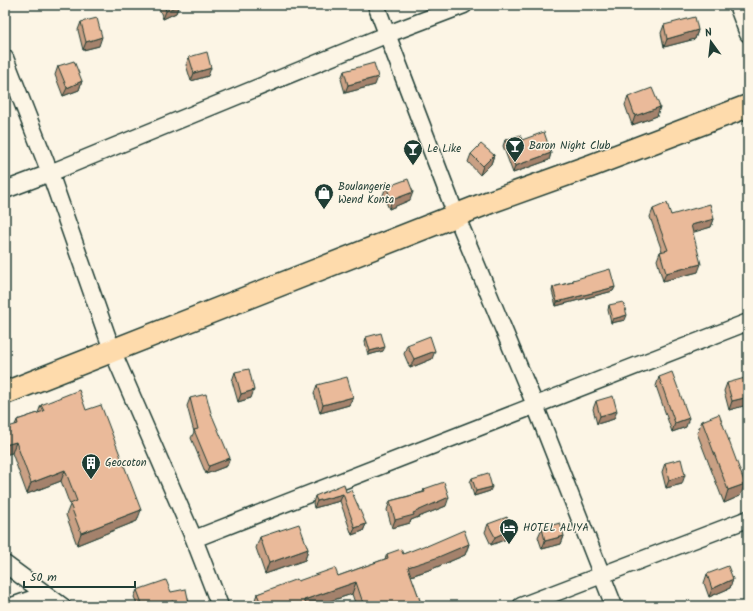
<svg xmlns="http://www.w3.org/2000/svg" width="753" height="611" viewBox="0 0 753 611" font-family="Kalam,sans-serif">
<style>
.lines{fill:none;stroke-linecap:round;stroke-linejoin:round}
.minor-casing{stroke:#1f3d34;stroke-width:19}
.trunk-casing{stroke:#1f3d34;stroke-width:25}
.minor{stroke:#fcf5e5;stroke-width:16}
.trunk{stroke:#fedbac;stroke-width:22}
.wall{fill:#c9a084;stroke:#1f3d34}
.shaded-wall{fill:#a4826c;stroke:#1f3d34}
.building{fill:#eaba9a;stroke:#1f3d34}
.labels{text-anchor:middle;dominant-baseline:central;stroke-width:3;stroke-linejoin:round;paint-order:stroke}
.poi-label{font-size:11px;fill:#1f3d34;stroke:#fcf5e5;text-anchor:start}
</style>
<rect width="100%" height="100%" fill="#fcf5e5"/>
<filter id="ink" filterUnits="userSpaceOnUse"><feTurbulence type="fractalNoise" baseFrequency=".025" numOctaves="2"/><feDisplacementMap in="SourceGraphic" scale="8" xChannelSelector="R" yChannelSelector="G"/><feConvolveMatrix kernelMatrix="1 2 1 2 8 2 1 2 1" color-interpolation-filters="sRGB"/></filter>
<g filter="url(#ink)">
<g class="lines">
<defs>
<path id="minor" d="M376,5L456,215L535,405L614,606
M737,5L748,34
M5,58L50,173L112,350L194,539L220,606
M5,190L50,173L388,34L464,5
M194,539L748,322
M5,564L62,606
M12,606L46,594
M521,606L748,519"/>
<path id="trunk" d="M5,393L490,202L593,165L748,106"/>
</defs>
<use href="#minor" class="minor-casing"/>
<use href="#trunk" class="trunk-casing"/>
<use href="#minor" class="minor"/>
<use href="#trunk" class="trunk"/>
</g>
<path class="wall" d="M158,5H179L176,13L163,19Z
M81,22L99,46L83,50L78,30Z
M664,25L698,30L695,39L664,47L661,33Z
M189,57L208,76L191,81L186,65Z
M58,66L82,81L79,90L63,96L55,75Z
M344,71L375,85L345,93L341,79Z
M628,97L657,116L632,125L625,105Z
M505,140H522L551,153L549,160L513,173L503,146Z
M471,154L494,155L491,164L480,175L468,162Z
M386,187L410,200L389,209L383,195Z
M653,209L671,215L714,219L711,227L692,232L698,272L663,281L657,260L660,252L662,251L650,217Z
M573,280L615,287L613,291L556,306L552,291L553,287L572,282Z
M609,305L625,320L611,323L608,310Z
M366,337L383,351L368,355L365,342Z
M407,345L432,359L410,368L404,354Z
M235,372L251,398L238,402L232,381Z
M659,377L686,427L672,432L656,386Z
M727,383L748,390V401L747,405L729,410L724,391Z
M317,385L353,397L349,405L320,413L314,393Z
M190,398L211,413L227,466L206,474L191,438L194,432L187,406Z
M596,401L614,419L597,424L593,409Z
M41,405L86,410L137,521L77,545L66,515L70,505L61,481L27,494L12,453L15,425L17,420L38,413Z
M702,421L740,496L724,503L697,433Z
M665,463L682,484L666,488L662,472Z
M472,478L490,491L474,496L470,482Z
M424,489L446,506L411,520L410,523L392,528L387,510L390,501L423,492Z
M346,492L366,524L363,531L352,535L340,501L314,508L313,503L315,496Z
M488,524L509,538L491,545L485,532Z
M542,528L564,536L561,544L542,549L538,537Z
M260,537L308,549L305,560L265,574L256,548Z
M469,544L465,555L432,569L411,576L422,606H356L352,594L315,606H253V605L257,594L298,581L338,576L385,559L387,554H403L427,546Z
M707,574L733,579L730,588L709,597L704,583Z
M137,590L171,592L189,606H138L134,597Z"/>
<path class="shaded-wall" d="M179,5L176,13L163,19L166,11Z
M698,30L695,39L664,47L667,39Z
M102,37L99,46L83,50L86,42Z
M211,68L208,76L191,81L194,73Z
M378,77L375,85L345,93L348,85Z
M82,81L79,90L63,96L67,88Z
M660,107L657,116L632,125L635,116Z
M551,153L549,160L513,173L515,166Z
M494,155L491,164L480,175L483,166Z
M413,192L410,200L389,209L392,200Z
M714,219L711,227L688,234L691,225Z
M701,264L698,272L663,281L666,273Z
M615,287L613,291L556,306L557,302Z
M627,315L625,320L611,323L613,319Z
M385,347L383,351L368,355L370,351Z
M435,351L432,359L410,368L414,359Z
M254,390L251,398L238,402L241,394Z
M353,397L349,405L320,413L323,405Z
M748,397V401L747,405L729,410L732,401Z
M617,411L614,419L597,424L600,416Z
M689,418L686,427L672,432L675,423Z
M16,442L12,453L5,455V445Z
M230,458L227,466L206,474L209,466Z
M65,470L61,481L27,494L31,483Z
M685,475L682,484L666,488L669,480Z
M745,484L740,496L724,503L728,490Z
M492,487L490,491L474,496L476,491Z
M343,494L340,501L314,508L317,501Z
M449,497L446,506L411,520L410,523L392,528L395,520Z
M141,510L137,521L77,545L81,533Z
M366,524L363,531L352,535L355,528Z
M512,529L509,538L491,545L495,537Z
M564,536L561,544L542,549L545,541Z
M469,544L465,555L432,569L404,578L408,567Z
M308,549L305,560L265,574L269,563Z
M733,579L730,588L709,597L712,589Z
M356,582L352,594L315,606H302L304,600Z
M173,601L171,606H158Z
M189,603V606H180Z"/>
<path class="building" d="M164,5H179L166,11Z
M695,17L698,30L667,39L664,25Z
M97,18L102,37L86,42L81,22Z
M207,52L211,68L194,73L189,57Z
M74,61L82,81L67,88L58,66Z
M374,63L378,77L348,85L344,71Z
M652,88L660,107L635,116L628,97Z
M544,132L551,153L515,166L505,140L520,135L522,140Z
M481,144L494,155L483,166L471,154Z
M408,179L413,192L392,200L386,187Z
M667,203L671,215L710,204L714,219L691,225L701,264L666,273L660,252L668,250L653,209Z
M610,269L615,287L557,302L553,287L573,282V280Z
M623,302L627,315L613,319L609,305Z
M381,333L385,347L370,351L366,337Z
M430,336L435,351L414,359L407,345Z
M249,369L254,390L241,394L235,372Z
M672,372L689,418L675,423L659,377Z
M347,377L353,397L323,405L317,385Z
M745,378L748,390V397L732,401L727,383Z
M79,390L86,410L101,405L141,510L81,533L70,504L77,501L65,470L31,483L16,442L5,445V428L18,424L17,420L44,411L41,405Z
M206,394L211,413L230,458L209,466L194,430L198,429L190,398Z
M613,396L617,411L600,416L596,401Z
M719,414L745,484L728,490L702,421Z
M681,459L685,475L669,480L665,463Z
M488,473L492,487L476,491L472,478Z
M444,482L449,497L413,513L414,515L395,520L390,501L425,492L424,489Z
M344,484L346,492L351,490L366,524L355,528L343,494L317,501L315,496Z
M507,517L512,529L495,537L488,524Z
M560,523L564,536L545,541L542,528Z
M299,524L308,549L269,563L260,537Z
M464,530L469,544L436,558L408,567L422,606H364L356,582L304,600L307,606H262L257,594L297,579L298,581L335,568L338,576L388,558L387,554L401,549L403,554L426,545L427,546Z
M728,566L733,579L712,589L707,574Z
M166,580L171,592L186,589L189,603L180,606H174L173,601L158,606H143L137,590Z"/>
</g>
<defs>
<symbol id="bar-pin" viewBox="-11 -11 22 30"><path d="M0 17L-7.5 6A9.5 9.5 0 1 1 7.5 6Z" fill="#1f3d34" stroke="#fcf5e5"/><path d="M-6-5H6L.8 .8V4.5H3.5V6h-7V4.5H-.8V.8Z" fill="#fff"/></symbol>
<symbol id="shop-pin" viewBox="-11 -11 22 30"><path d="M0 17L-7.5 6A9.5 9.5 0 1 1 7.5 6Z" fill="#1f3d34" stroke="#fcf5e5"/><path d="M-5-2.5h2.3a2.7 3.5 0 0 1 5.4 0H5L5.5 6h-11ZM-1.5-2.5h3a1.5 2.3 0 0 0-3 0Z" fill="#fff"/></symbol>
<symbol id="building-pin" viewBox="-11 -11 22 30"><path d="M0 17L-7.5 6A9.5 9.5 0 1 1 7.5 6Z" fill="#1f3d34" stroke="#fcf5e5"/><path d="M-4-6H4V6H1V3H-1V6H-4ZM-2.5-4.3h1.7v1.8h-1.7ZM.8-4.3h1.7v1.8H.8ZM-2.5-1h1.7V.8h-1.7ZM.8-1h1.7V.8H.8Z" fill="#fff"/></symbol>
<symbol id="hotel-pin" viewBox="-11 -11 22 30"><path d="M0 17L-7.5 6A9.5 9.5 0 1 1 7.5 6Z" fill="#1f3d34" stroke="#fcf5e5"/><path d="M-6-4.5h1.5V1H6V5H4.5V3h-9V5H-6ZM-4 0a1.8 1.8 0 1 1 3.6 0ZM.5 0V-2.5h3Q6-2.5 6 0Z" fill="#fff"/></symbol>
</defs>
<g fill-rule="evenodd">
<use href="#bar-pin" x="504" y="135" width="22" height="30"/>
<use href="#bar-pin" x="402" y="138" width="22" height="30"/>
<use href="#shop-pin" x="313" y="182" width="22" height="30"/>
<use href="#building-pin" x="80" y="452" width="22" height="30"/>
<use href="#hotel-pin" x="498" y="517" width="22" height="30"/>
</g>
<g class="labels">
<g class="poi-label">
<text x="529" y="146">Baron Night Club</text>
<text x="427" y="149">Le Like</text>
<text x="338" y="187">Boulangerie<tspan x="338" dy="13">Wend Konta</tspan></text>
<text x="105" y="463">Geocoton</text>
<text x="523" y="528">HOTEL ALIYA</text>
</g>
</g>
<rect width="753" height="611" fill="none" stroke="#fcf5e5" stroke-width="20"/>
<rect x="10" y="10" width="733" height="591" fill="none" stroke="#1f3d34" stroke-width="1.5" filter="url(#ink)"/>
<g transform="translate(711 42) rotate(345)" stroke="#fcf5e5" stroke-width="3" paint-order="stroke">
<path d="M0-3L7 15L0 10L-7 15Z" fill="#1f3d34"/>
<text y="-6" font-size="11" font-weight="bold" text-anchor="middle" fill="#1f3d34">N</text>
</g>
<path d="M24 581v6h111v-6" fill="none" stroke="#1f3d34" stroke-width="2"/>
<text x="30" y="581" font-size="12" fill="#1f3d34" stroke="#fcf5e5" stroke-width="3" paint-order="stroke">50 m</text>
</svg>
